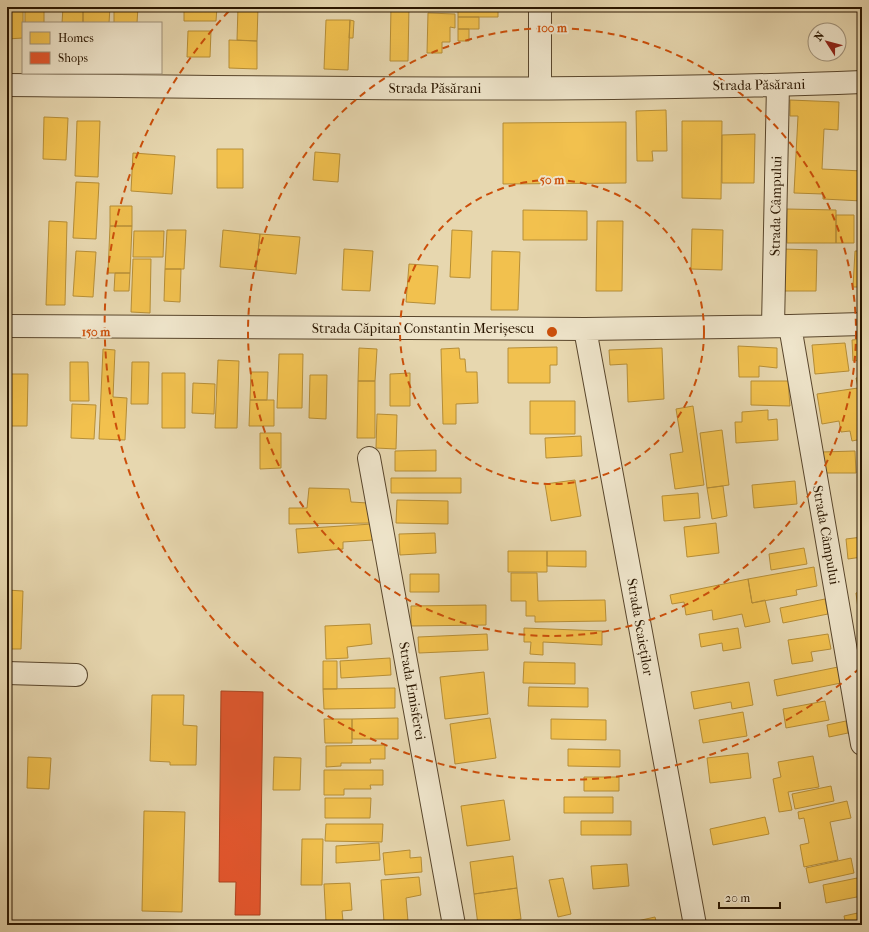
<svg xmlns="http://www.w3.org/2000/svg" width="869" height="932" viewBox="0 0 869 932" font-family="'IM FELL French Canon',serif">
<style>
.homes{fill:#f2c14e;stroke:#b68e37}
.shops{fill:#e4572e;stroke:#ac4420}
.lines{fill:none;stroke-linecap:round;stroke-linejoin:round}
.minor-casing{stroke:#59462c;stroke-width:24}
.minor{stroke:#efe5cb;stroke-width:22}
.ring{fill:none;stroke:#cc4f0a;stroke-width:2;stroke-dasharray:7 5}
.labels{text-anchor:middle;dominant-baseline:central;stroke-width:4;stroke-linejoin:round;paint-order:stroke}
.street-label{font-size:14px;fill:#2a1600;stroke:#efe5cb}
.centre{fill:#cc4f0a;stroke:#efe5cb;stroke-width:2}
.ring-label{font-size:12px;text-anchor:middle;font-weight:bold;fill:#cc4f0a;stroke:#efe5cb;stroke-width:4;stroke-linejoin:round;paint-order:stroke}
</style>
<rect width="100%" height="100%" fill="#e7d7af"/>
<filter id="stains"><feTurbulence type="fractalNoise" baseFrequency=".005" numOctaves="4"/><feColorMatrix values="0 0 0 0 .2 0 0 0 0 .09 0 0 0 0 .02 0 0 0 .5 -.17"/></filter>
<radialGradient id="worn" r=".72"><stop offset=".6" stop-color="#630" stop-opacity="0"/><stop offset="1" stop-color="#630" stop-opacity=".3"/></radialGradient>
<path class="homes" d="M7,7H23V38L7,39Z
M25,7H44V23H25Z
M63,7H83V23H62Z
M83,7H110L109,23H83Z
M114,7H138L137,23H114Z
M184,7H217L216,21H184Z
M238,7H258L257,41L237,40Z
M391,7H409L408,61H390Z
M458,7H498V17H458Z
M428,13L455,14V28L450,27V42H442V53H427Z
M458,17H479V29H458Z
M326,20H350L348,70L324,69Z
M350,20L354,21L353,38H349Z
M458,29H469V41H458Z
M188,31H211L210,57H187Z
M229,40L257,41V69L229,68Z
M790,100L839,102L838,130L824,129L822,169L862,171L861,193H862V201L823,199V194L794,193L798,116H790Z
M666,110L667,151H652L653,161H637L636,111Z
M44,117L68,118L66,160L43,159Z
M77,121H100L98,177L75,176Z
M682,121H722L721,199L682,198Z
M626,122V183L503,184V123Z
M755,134L754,183H722V135Z
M859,138H862V158H859Z
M217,149H243V188H217Z
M315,152L340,154L338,182L313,180Z
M133,153L175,156L172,194L131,191Z
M76,182L99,183L96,239L73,238Z
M110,206H132V226H110Z
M787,209L836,210V243H787Z
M523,210L587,211V240H523Z
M836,215H854V243H836Z
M49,221L67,222L65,305H46Z
M597,221H623L622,291H596Z
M110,226H132L130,273H108Z
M692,229L723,230L722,270L691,269Z
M167,230H186L184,269H165Z
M223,230L260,234L256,270L220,267Z
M452,230L472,231L470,278L450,277Z
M134,231H164L163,257H133Z
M260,234L300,237L296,274L256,270Z
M344,249L373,251L370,291L342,290Z
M782,249L817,250L816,291H781Z
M76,251L96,252L93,297L73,296Z
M492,251L520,252L518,310H491Z
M855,251H862V287H853Z
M133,259H151L150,313L131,312Z
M409,264L438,266L435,304L406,302Z
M165,269H181L180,302L164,301Z
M115,273H130L129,291H114Z
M862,339V365V360L853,361L852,340Z
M845,343L849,371L815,374L812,345Z
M738,346L777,348V368L759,366V377H739Z
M557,347V365H550V383H508V348Z
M359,348L377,349L375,381H358Z
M459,348L460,359H465L466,372H477L478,403L456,404V424H443L441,349Z
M662,348L664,399L628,402L627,364L610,365L609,350Z
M103,349L115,350L113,397L127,398L125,440L99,439Z
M279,354H303L302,408H277Z
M218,360L239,361L237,428H215Z
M70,362H88L89,401H70Z
M132,362H149L148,404H131Z
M251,372H268L267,400H250Z
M162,373H185V428H162Z
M410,373V406H390V374Z
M7,374H28L27,426H7Z
M310,375H327L326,419L309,418Z
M862,377V439L852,441L850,431L841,432L839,421L822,424L817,394L858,388L856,378Z
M358,381H375V438H357Z
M751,381H788L790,406L751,405Z
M193,383L215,384L214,414L192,413Z
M250,400H274V426H249Z
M530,401H575V434H530Z
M72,404L96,405L94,439L71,438Z
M693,406L704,485L675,489L670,454L683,452L676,409Z
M768,410V420L777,419L778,440L736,443L735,422H742V412Z
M377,414L397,415L396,449L376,448Z
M722,430L729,485L707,488L700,433Z
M260,433H281V468L260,469Z
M581,436L582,456L546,458L545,438Z
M436,450V471H395V451Z
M855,451L856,473H823L821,452Z
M7,460H11V493H7Z
M391,478H461V493H391Z
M575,480L581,516L551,521L545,484Z
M795,481L797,504L754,508L752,485Z
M723,486L727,516L712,519L707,488Z
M309,488L349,489L351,502L368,503L372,523L289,524V508H307Z
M698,493L700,518L664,521L662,496Z
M397,500L448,501V524L396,523Z
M716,523L719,553L687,557L684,527Z
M372,524L373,540L343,542V549L298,553L296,529Z
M435,533L436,553L400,555L399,534Z
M862,537V557L848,559L846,539Z
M804,548L807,564L771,570L769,554Z
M508,551H547V572H508Z
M547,551H586V567L547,566Z
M814,567L817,586L796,590L797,595L752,603L748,579Z
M511,573H537L538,601L605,600L606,621L535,622V616H526V601H511Z
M410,574H439V592H410Z
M748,579L752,603L765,600L770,622L745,627L742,614L713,620L712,610L686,615L684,602L672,604L670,595Z
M7,590L23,591L21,649H7Z
M862,591V608L858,609L856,593Z
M825,599L828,614L783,623L780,608Z
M486,605V625L411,626V606Z
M370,624L372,644L347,647L348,658L326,659L325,626Z
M524,628L602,631V645L543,642V655L530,654L531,642H524Z
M738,628L741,648L723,651L722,643L701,647L699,634Z
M487,634L488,650L419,653L418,637Z
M828,634L831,649L811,652L813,661L792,664L788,640Z
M390,658L391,675L341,678L340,661Z
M323,661H337V689H323Z
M524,662L575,663V684L523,683Z
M838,667L841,683L777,696L774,680Z
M484,672L488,714L445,719L440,677Z
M749,682L753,705L732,709L731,702L694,709L691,692Z
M529,687L588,688V707L528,706Z
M395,688V708L324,709L323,689Z
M152,695H184L183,725L197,726L196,765H170V762L150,761Z
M825,701L829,720L786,728L783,709Z
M743,712L747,736L703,743L699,720Z
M398,718V739H352V719Z
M490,718L496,758L455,764L450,724Z
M324,719H352V743H325Z
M551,719L606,720V740L551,739Z
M846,721L848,733L829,737L827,725Z
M385,745V759H370L371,763H341V766L326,767V746Z
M568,749L620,750V767L568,766Z
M748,753L751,778L710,783L707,758Z
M813,756L819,787L788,792L792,810L779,812L773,779L781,777L778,762Z
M28,757L51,758L49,789L27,788Z
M274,757L301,758L300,790H273Z
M324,770H383V785H370L371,789H344V795H324Z
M584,777H619V791H584Z
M831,786L834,801L795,809L792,794Z
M564,797H613V813H564Z
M325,798H371L370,818H325Z
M504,800L510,840L467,846L461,806Z
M847,801L851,818L830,822L838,860L804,867L800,845L809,843L804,818L799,819L798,812Z
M144,811L185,812L182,912L142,911Z
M765,817L769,834L713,845L710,829Z
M581,821H631V835H581Z
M326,824H383L382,842L325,841Z
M302,839H323L322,885H301Z
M379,843L380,860L336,863V846Z
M410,850V858L421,857L422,872L385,875L383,853Z
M513,856L517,888L474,894L470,862Z
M851,858L854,873L809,883L806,868Z
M627,864L629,886L593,889L591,866Z
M419,877L421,895L406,898L408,921L384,922L381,880Z
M862,877V896L826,903L823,885Z
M563,878L571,914L558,917L549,880Z
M350,883L352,910L342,911L343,921L326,922L324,884Z
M517,888L521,919L478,925L474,894Z
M862,912V925H846L844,916Z
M655,917L657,925H619Z"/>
<path class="shops" d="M221,691L263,692L260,915H235L236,882H219Z"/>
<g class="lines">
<defs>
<path id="minor" d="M7,85C292,87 577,93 862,82
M540,88V7
M7,326L585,329L790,326L862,324
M773,326L778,85
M790,326L862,744
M585,329L695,925
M369,458L454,925
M7,673L76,675"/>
</defs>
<use href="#minor" class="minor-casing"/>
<use href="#minor" class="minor"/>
</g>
<g class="ring">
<circle cx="552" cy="332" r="152"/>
<circle cx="552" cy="332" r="304"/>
<path d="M860 668A456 456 0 0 1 230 10"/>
</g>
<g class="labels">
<g class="street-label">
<text transform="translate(759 85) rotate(-1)">Strada Păsărani</text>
<text x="435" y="88">Strada Păsărani</text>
<text transform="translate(776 206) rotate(-89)">Strada Câmpului</text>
<text x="423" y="328">Strada Căpitan Constantin Merișescu</text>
<text transform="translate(826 535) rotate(80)">Strada Câmpului</text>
<text transform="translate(640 627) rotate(80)">Strada Scaieților</text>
<text transform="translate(412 691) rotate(80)">Strada Emisferei</text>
</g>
</g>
<circle cx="552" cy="332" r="6" class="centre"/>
<g class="ring-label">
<text x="552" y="32">100 m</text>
<text x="552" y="184">50 m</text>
<text x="96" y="336">150 m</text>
</g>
<rect width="869" height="932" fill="none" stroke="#e7d7af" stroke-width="24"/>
<rect x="8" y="8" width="853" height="916" fill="none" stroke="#2a1600" stroke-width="2"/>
<rect x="12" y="12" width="845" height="908" fill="none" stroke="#2a1600"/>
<rect x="22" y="22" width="140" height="52" fill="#efe5cb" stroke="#a0927a"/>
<rect x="30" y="32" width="20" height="12" fill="#f2c14e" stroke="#a0927a"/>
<text x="58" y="42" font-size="12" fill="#2a1600">Homes</text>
<rect x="30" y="52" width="20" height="12" fill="#e4572e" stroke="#a0927a"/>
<text x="58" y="62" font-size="12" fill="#2a1600">Shops</text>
<g transform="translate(827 42) rotate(306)"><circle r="19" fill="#efe5cb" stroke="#a0927a"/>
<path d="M0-3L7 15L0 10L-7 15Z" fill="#8f2418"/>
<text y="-6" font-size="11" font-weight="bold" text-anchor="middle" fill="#2a1600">N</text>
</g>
<path d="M719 902v6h61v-6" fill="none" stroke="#2a1600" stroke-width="2"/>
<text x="725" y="902" font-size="12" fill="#2a1600" stroke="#efe5cb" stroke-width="3" paint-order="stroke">20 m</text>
<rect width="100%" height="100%" filter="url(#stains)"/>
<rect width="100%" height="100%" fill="url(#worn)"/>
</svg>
